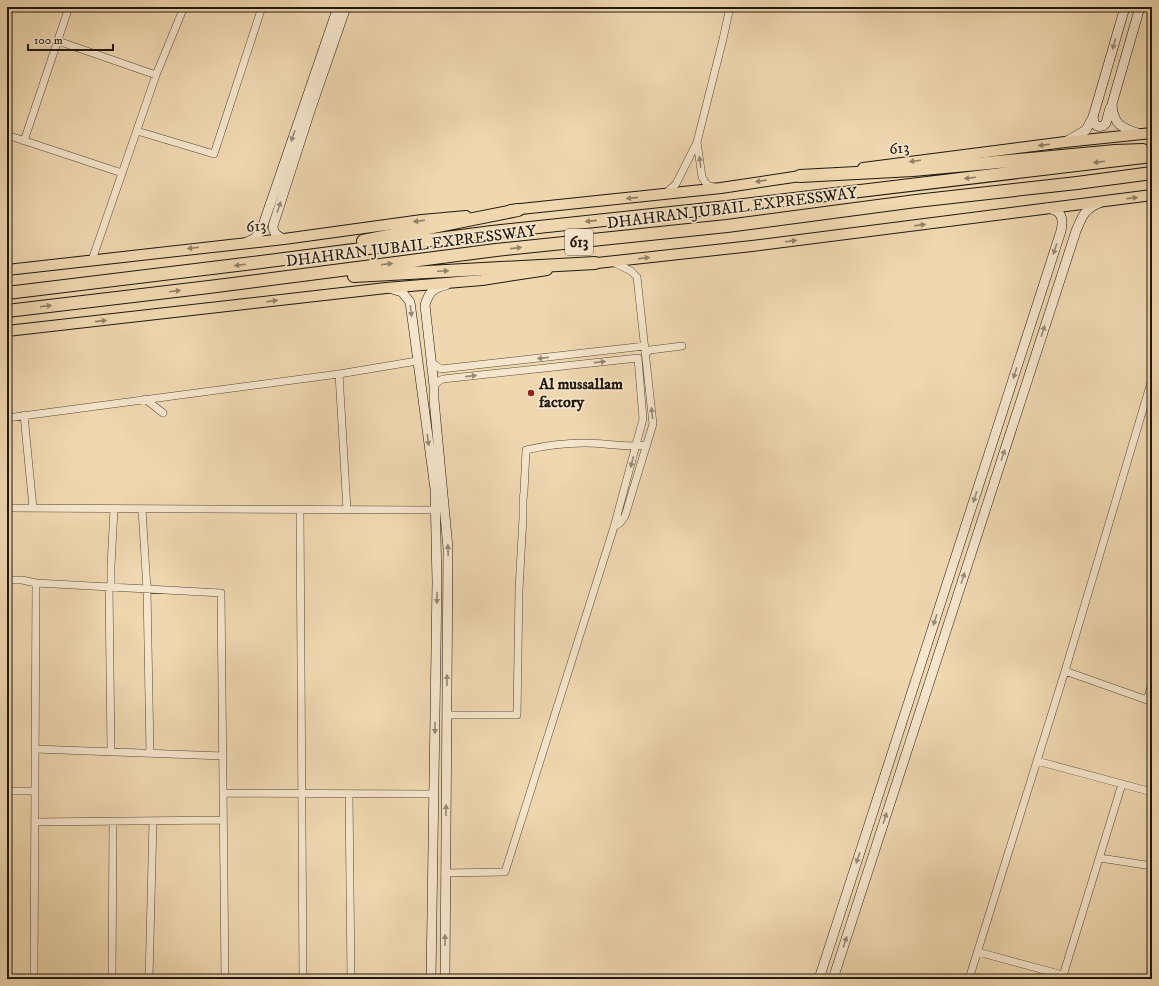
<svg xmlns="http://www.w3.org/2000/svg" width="1159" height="986" viewBox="0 0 1159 986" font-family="'IM FELL DW Pica',serif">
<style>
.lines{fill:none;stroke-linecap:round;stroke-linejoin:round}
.street-casing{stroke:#544836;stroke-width:8}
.secondary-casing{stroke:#20180e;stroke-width:10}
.primary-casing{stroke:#20180e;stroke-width:12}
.highway-casing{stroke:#20180e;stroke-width:14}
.street{stroke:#f5e5cc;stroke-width:7}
.secondary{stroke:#f5e5cc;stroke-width:9}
.primary{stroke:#efd7b0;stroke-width:10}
.highway{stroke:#efd7b0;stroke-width:12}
.oneway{fill:#958976}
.oneway2{fill:#928167}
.poi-dot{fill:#8f2418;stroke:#f5e5cc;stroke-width:1.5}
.labels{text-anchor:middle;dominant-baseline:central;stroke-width:3.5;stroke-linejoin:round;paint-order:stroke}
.shield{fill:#f5e5cc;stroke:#605647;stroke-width:1}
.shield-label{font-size:15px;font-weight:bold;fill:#20180e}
.street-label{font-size:16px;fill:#20180e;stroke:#f5e5cc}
.poi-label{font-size:16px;font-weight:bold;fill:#20180e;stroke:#f5e5cc;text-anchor:start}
</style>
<rect width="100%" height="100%" fill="#efd7b0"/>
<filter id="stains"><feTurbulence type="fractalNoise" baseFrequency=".005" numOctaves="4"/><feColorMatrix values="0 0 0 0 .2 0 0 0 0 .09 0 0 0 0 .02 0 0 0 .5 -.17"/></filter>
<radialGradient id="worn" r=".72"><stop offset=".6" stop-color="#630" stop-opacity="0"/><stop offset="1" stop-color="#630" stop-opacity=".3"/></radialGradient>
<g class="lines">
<defs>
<path id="street" d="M58,41L156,75
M137,131L214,154L262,7
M7,135L122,173
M24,141L69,7
M697,142L723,39L730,7
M666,193L676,184L697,142L702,177L707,185L714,187
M92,260L156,75L184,7
M613,262L631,271L637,277L653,424L625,516L620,523L614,527
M646,353L650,350L682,346
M432,363L441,369L645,346
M339,374L347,510
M434,386L439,381L443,379L638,358L643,419L614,527L505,872L445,873
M145,399L163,413
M24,415L33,508
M7,418L339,374L417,361
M7,508L436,510
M142,509L147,589L150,753
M300,509L303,979
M7,580H22L36,583
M109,586L111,752
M111,587V566L114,509
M1065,671L1147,700L1152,701
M1147,700L1152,683
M447,715H517L519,590L523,517V499L524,492L526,450C543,446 568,443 585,443C606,443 626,448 647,445
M35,749L223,756
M1037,761L1152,792
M7,791H35
M223,793L434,794
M349,794L351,979
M35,822L223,820
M1100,858L1152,866
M978,952L1063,975
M34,979L36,583L221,593L225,979
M112,979L113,821
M149,979L153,821
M969,979L1065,671L1152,379
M1062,979L1122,784"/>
<path id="secondary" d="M1140,7L1112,104C1113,125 1122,128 1140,134
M1093,117C1094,123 1095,128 1103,126L1106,123L1110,108
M1067,141L1086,130L1093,117L1125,7
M284,239C277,236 273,233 273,226L311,108L346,7
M247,242L255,238L261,231L338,7
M389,288L402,292L410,302L435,489L437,582L431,979
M445,979L448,548L434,400V386L425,305C429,292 433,288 446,285
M819,979L1061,231C1064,217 1061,210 1047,208
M833,979L1076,231C1082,217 1084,209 1099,203"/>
<path id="primary" d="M863,168L1065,142L1152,133
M511,210L721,188L807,175
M588,264L752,246L1152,195
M7,270L284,239L422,220L466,216
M7,331L386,288L482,280L547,270"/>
<path id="highway" d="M800,176L913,170L1115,151L1143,150
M363,241L518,210
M354,276L595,263
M7,293L261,262L492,232L727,207L1152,156
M7,311L209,287L496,250L727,226L916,201L1077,183L1152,173"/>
</defs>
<use href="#street" class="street-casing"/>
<use href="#secondary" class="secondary-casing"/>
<use href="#primary" class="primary-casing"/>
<use href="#highway" class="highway-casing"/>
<use href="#street" class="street"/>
<use href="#secondary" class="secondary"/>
<use href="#primary" class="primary"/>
<use href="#highway" class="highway"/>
</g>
<defs><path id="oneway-solid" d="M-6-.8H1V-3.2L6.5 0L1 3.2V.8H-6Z"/></defs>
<g class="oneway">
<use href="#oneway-solid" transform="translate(1114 44) rotate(106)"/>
<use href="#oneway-solid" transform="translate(293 136) rotate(109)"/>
<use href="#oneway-solid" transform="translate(700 162) rotate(-97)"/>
<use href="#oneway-solid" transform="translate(279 207) rotate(-72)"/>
<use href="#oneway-solid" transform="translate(1055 249) rotate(108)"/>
<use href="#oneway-solid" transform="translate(411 311) rotate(83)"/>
<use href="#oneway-solid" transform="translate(1043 331) rotate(-72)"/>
<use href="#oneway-solid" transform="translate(543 358) rotate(173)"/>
<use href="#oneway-solid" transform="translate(600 362) rotate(-6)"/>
<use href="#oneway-solid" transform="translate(1015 373) rotate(108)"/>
<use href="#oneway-solid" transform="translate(471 376) rotate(-6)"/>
<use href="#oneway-solid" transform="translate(652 413) rotate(-96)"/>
<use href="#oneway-solid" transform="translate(428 440) rotate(82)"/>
<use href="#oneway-solid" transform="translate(1003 455) rotate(-72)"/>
<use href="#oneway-solid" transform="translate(632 462) rotate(105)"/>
<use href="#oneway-solid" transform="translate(975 497) rotate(108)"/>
<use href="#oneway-solid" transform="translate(448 550) rotate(-92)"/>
<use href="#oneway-solid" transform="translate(963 578) rotate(-72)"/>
<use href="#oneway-solid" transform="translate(437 598) rotate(91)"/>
<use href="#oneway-solid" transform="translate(935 620) rotate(108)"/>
<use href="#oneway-solid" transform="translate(447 680) rotate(-90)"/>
<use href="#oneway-solid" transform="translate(435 728) rotate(91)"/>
<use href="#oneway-solid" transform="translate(446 810) rotate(-89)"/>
<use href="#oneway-solid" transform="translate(885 818) rotate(-72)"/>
<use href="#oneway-solid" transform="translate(858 858) rotate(108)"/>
<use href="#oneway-solid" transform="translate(445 940) rotate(-90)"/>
<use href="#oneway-solid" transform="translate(845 942) rotate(-72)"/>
</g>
<g class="oneway2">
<use href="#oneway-solid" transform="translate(1044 145) rotate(173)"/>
<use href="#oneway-solid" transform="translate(915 161) rotate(173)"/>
<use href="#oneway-solid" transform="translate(1099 162) rotate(173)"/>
<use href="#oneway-solid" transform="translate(970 178) rotate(173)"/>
<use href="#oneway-solid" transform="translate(761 181) rotate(171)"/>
<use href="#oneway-solid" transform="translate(632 198) rotate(174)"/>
<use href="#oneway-solid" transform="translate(1132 198) rotate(-7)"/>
<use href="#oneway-solid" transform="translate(419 221) rotate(173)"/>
<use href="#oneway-solid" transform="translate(591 221) rotate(174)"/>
<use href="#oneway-solid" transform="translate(920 225) rotate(-7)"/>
<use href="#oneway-solid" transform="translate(791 241) rotate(-7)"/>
<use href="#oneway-solid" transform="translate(193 248) rotate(173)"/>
<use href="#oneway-solid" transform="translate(516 248) rotate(-6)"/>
<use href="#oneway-solid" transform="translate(644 258) rotate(-7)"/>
<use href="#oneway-solid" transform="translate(387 264) rotate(-7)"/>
<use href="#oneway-solid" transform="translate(240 265) rotate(173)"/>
<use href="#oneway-solid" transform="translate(443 271) rotate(-3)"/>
<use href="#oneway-solid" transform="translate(175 291) rotate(-7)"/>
<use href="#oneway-solid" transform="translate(272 301) rotate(-7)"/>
<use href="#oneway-solid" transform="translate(46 306) rotate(-7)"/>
<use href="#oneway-solid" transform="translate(101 321) rotate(-6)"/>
</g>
<circle class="poi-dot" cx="531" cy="393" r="4"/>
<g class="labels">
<rect class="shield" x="565" y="229" width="28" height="26" rx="3"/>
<g class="shield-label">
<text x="579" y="242">613</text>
</g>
<g class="street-label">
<text transform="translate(899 148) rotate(-7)">613</text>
<text transform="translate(732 208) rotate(-7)">DHAHRAN JUBAIL EXPRESSWAY</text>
<text transform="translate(256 226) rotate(-6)">613</text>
<text transform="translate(411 246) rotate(-7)">DHAHRAN JUBAIL EXPRESSWAY</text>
</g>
<g class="poi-label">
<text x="539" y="384">Al mussallam<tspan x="539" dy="18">factory</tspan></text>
</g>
</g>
<rect width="1159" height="986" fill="none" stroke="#efd7b0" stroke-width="24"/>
<rect x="8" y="8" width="1143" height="970" fill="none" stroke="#20180e" stroke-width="2"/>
<rect x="12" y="12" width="1135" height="962" fill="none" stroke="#20180e"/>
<path d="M28 44v6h85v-6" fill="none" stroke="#20180e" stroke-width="2"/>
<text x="34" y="44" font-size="12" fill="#20180e" stroke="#f5e5cc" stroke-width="3" paint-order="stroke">100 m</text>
<rect width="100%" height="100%" filter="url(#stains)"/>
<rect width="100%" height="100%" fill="url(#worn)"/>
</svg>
